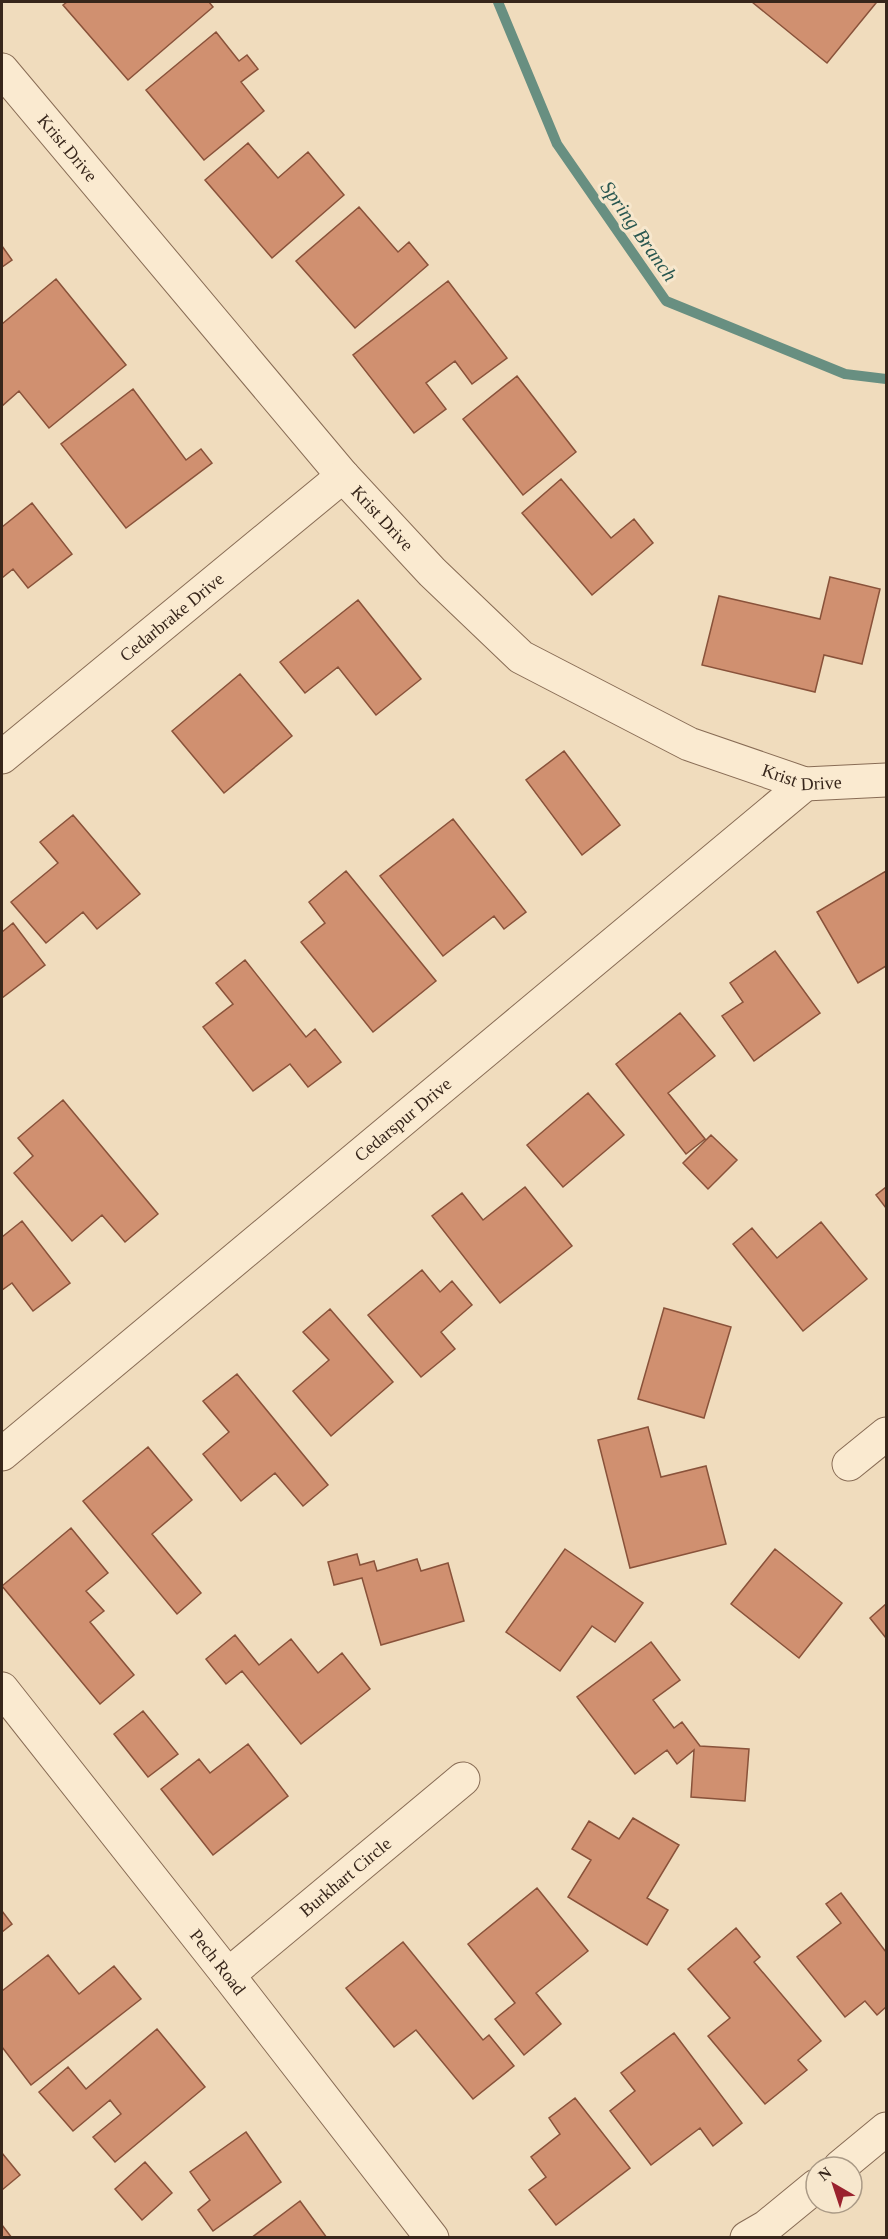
<svg xmlns="http://www.w3.org/2000/svg" width="888" height="2239" viewBox="0 0 888 2239" font-family="'Times New Roman',serif">
<style>
.lines{fill:none;stroke-linecap:round;stroke-linejoin:round}
.stream{stroke:#688f81;stroke-width:10}
.building{fill:#d09070;stroke:#89523a;stroke-width:1.5}
.street-casing{stroke:#886c55;stroke-width:35}
.street{stroke:#faead0;stroke-width:33}
.labels{text-anchor:middle;dominant-baseline:central;stroke-width:6;stroke-linejoin:round;paint-order:stroke}
.street-label{font-size:18px;fill:#37261b;stroke:#f7e7cd}
.water-label{font-size:20px;font-style:italic;fill:#295750;stroke:#f7e7cd}
</style>
<rect width="100%" height="100%" fill="#f0dcbd"/>
<g class="lines">
<path class="stream" d="M498,2L557,144L666,301L845,374L886,379"/>
</g>
<path class="building" d="M67,2H209L213,7L128,80L63,5Z
M752,2H874L876,3L827,63Z
M216,32L239,61L247,55L258,69L241,82L264,111L204,160L146,90Z
M248,143L278,178L308,152L344,195L272,258L205,180Z
M359,207L398,252L409,242L428,265L355,328L296,261Z
M2,246L12,260L2,267Z
M56,279L126,365L49,428L19,391L2,406V324Z
M448,281L507,358L472,384L455,361L426,383L446,409L414,433L353,355Z
M517,376L576,452L523,495L463,419Z
M133,389L186,460L201,449L212,463L126,528L61,444Z
M561,479L611,538L634,519L653,543L592,595L522,513Z
M32,503L72,554L28,588L13,569L2,578V527Z
M830,577L880,589L862,664L824,655L815,692L702,665L719,596L820,619Z
M358,600L421,679L376,715L338,667L305,693L280,662Z
M240,674L292,736L224,793L172,731Z
M564,751L620,825L582,855L526,780Z
M73,815L140,894L97,929L83,912L46,943L11,902L58,863L40,842Z
M453,819L526,912L504,929L494,916L443,956L380,876Z
M346,871L436,981L373,1032L301,942L325,923L309,902Z
M886,871V966L858,983L817,912Z
M13,923L45,965L2,998V932Z
M775,951L820,1013L754,1061L722,1016L743,1002L730,983Z
M245,960L306,1037L315,1029L341,1062L308,1087L290,1064L253,1091L203,1027L233,1004L216,983Z
M680,1013L715,1056L668,1093L705,1139L686,1154L616,1064Z
M588,1093L624,1135L563,1187L527,1145Z
M63,1100L158,1214L125,1242L102,1215L72,1241L14,1173L33,1156L18,1138Z
M711,1135L737,1160L708,1189L683,1163Z
M525,1187L572,1246L500,1303L432,1216L462,1193L483,1220Z
M886,1187V1208L876,1195Z
M22,1221L70,1283L33,1311L12,1283L2,1290V1237Z
M821,1222L867,1279L803,1331L733,1244L752,1228L777,1258Z
M422,1270L440,1292L452,1281L472,1305L441,1332L455,1349L421,1377L368,1315Z
M664,1308L731,1327L704,1418L638,1399Z
M330,1309L393,1382L331,1436L293,1391L329,1360L303,1332Z
M237,1374L328,1485L303,1506L275,1473L241,1501L203,1454L229,1432L203,1401Z
M648,1427L661,1477L706,1466L726,1544L630,1568L598,1440Z
M148,1447L192,1500L152,1534L201,1593L177,1614L83,1501Z
M71,1528L108,1573L86,1591L104,1611L90,1622L134,1675L100,1704L2,1586Z
M565,1549L643,1603L615,1642L592,1626L560,1671L506,1632Z
M775,1549L842,1603L799,1658L731,1604Z
M357,1554L360,1565L374,1561L377,1571L417,1559L421,1571L448,1563L464,1621L381,1645L362,1578L334,1585L328,1562Z
M886,1604V1638L870,1618Z
M235,1635L259,1665L291,1639L318,1673L342,1653L370,1689L301,1744L242,1671L226,1684L206,1659Z
M651,1642L680,1680L653,1700L674,1728L682,1722L700,1746L749,1749L745,1801L691,1797L694,1750L677,1764L667,1750L635,1774L577,1697Z
M143,1711L178,1754L148,1777L114,1734Z
M248,1744L288,1796L213,1855L161,1789L199,1759L210,1773Z
M633,1818L679,1845L647,1898L668,1910L647,1945L568,1897L591,1860L572,1849L589,1821L619,1839Z
M537,1888L588,1951L536,1993L561,2024L524,2055L495,2019L515,2003L468,1944Z
M841,1893L886,1952V2007L877,2015L865,2001L845,2017L797,1957L841,1923L826,1904Z
M2,1911L12,1924L2,1932Z
M736,1928L760,1957L754,1962L821,2041L798,2060L807,2070L765,2104L708,2036L730,2018L688,1969Z
M403,1942L483,2040L489,2035L514,2066L473,2099L416,2030L394,2047L346,1988Z
M48,1955L79,1994L114,1966L141,1999L31,2085L2,2047V1991Z
M157,2029L205,2087L115,2162L93,2137L121,2114L110,2100L73,2131L39,2092L68,2067L86,2089Z
M674,2033L742,2123L713,2146L700,2128L651,2165L610,2111L635,2091L621,2073Z
M575,2098L630,2168L556,2225L529,2190L546,2177L531,2157L560,2134L549,2118Z
M246,2132L281,2182L213,2231L198,2210L210,2200L190,2172Z
M2,2153L20,2175L2,2190Z
M145,2162L172,2193L142,2220L115,2189Z
M300,2201L327,2238H251Z
M2,2225L12,2238H2Z"/>
<g class="lines">
<defs>
<g id="street">
<path id="s1" d="M2,70L343,476L432,572L521,657L689,744L805,784L886,780"/>
<path id="s2" d="M2,757L343,476"/>
<path id="s3" d="M2,1454L805,784"/>
<path d="M849,1464L886,1434"/>
<path id="s4" d="M2,1689L228,1975L432,2238"/>
<path id="s5" d="M228,1975L463,1779"/>
<path d="M840,2167L886,2129"/>
<path d="M747,2238L766,2227L816,2186"/>
</g>
</defs>
<use href="#street" class="street-casing"/>
<use href="#street" class="street"/>
</g>
<g class="labels">
<g class="street-label">
<text stroke="none"><textPath href="#s1" startOffset="102">Krist Drive</textPath></text>
<text stroke="none"><textPath href="#s1" startOffset="588">Krist Drive</textPath></text>
<text stroke="none"><textPath href="#s2" startOffset="220">Cedarbrake Drive</textPath></text>
<text stroke="none"><textPath href="#s1" startOffset="1092">Krist Drive</textPath></text>
<text stroke="none"><textPath href="#s3" startOffset="522">Cedarspur Drive</textPath></text>
<text stroke="none"><textPath href="#s5" startOffset="153">Burkhart Circle</textPath></text>
<text stroke="none"><textPath href="#s4" startOffset="348">Pech Road</textPath></text>
</g>
<g class="water-label">
<text transform="translate(639 231) rotate(55)">Spring Branch</text>
</g>
</g>
<rect width="888" height="2239" fill="none" stroke="#37261b" stroke-width="6"/>
<g transform="translate(834 2185) rotate(321)"><circle r="28" fill="#f7e7cd" stroke="#aa9a86" stroke-width="1.5"/>
<path d="M0-4.5L10 22L0 15L-10 22Z" fill="#9a222e"/>
<text y="-9" font-size="16" font-weight="bold" text-anchor="middle" fill="#37261b">N</text>
</g>
</svg>
